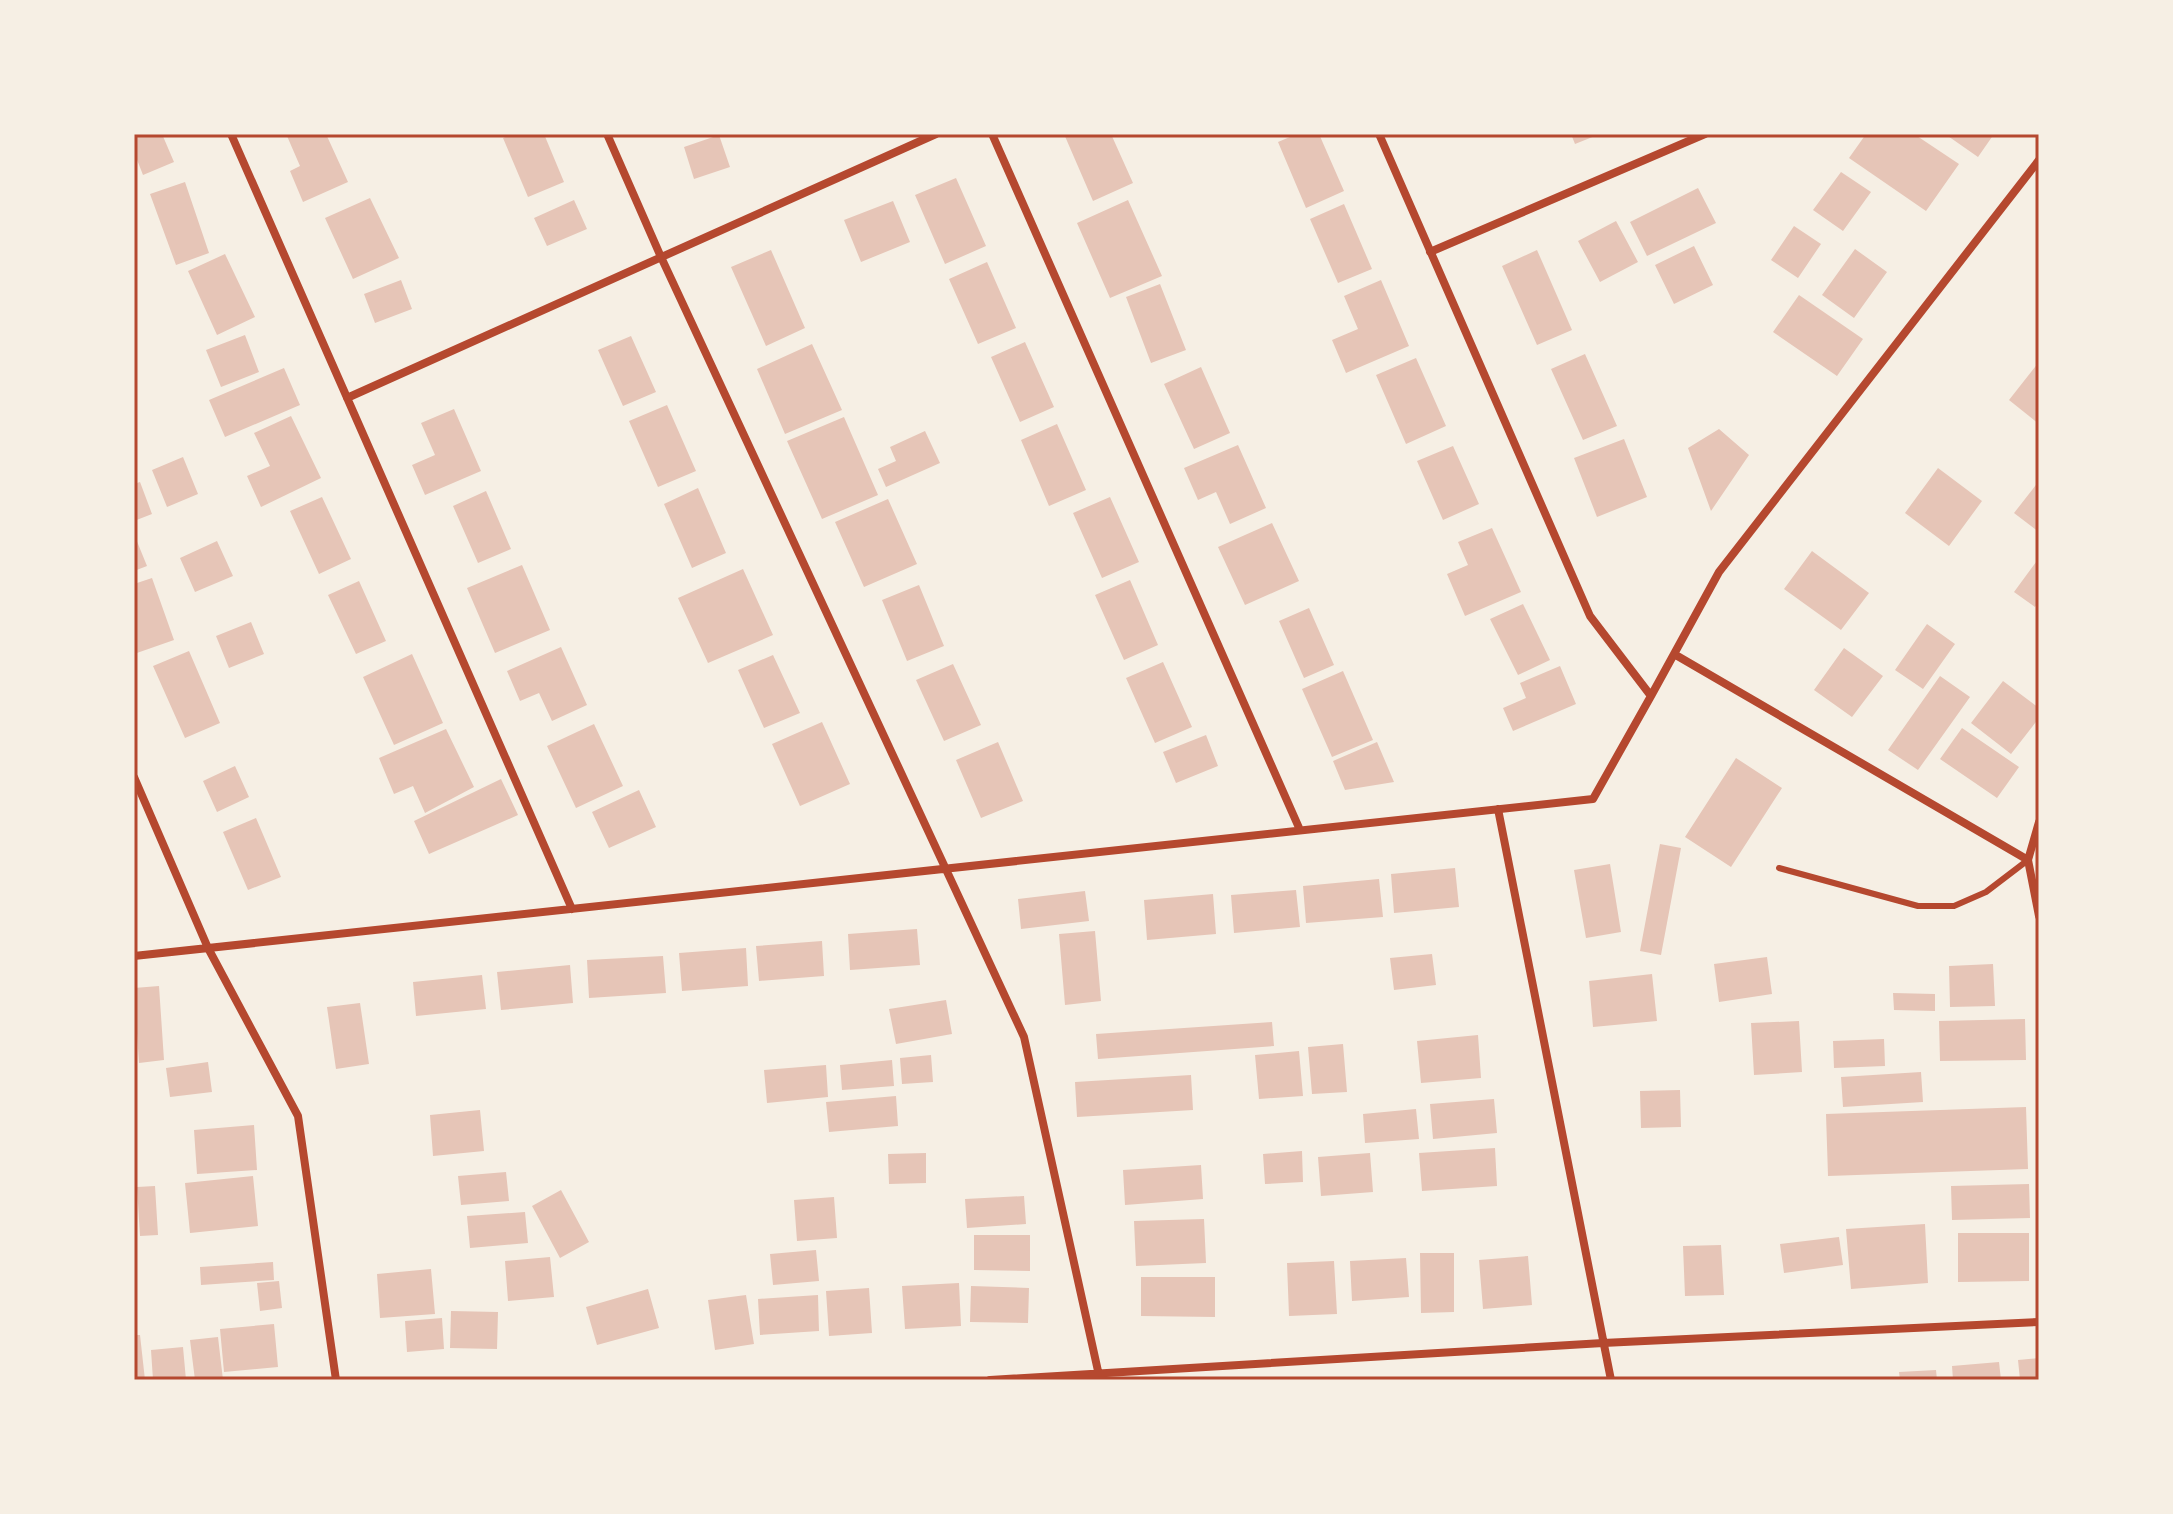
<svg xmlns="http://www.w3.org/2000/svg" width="2173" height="1514" viewBox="0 0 2173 1514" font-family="'Golos Text',sans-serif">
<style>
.building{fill:#e6c5b7}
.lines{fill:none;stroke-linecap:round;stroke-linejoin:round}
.service{stroke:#b5482f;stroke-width:6}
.minor{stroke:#b5482f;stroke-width:8}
.neatline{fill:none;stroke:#b5482f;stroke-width:3}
</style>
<rect width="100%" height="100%" fill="#f6efe4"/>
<path class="building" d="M134,134H162L174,162L143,175L134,152Z
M293,134H326L348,182L303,202L290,171L300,166L287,136Z
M512,134H544L564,182L528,197L503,138Z
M1064,134H1111L1133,183L1093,201Z
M1297,134H1319L1344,191L1306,208L1278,142Z
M1571,134H1600L1575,144Z
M1866,134H1914L1959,164L1926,211L1849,158Z
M1945,134H1994L1978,157Z
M719,135L730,167L694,179L684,147Z
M1841,172L1871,192L1843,231L1813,210Z
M956,178L986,246L945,264L915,195Z
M185,182L209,253L176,265L150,194Z
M1698,188L1716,223L1647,256L1630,222Z
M370,198L399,258L353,279L325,218Z
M574,200L587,229L547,246L534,218Z
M1128,200L1162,276L1110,298L1077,223Z
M893,201L910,242L861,262L844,220Z
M1344,204L1372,269L1338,283L1310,219Z
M1616,221L1638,262L1600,282L1578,241Z
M1794,226L1821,244L1798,278L1771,260Z
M1694,246L1713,285L1674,304L1655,265Z
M1855,249L1887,272L1854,318L1822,295Z
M771,250L805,328L766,346L731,267Z
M1537,250L1572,330L1537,345L1502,266Z
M225,254L255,317L217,335L188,271Z
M987,262L1016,328L978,344L949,279Z
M401,280L412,309L375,323L364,294Z
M1381,280L1409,346L1346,373L1332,340L1358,329L1344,296Z
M1160,284L1186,350L1151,363L1126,297Z
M1799,295L1863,339L1837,376L1773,332Z
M245,335L259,372L221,387L206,350Z
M631,336L656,392L623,406L598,350Z
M1025,342L1054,407L1020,422L991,357Z
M812,344L842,410L785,434L757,369Z
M1585,354L1617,426L1583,440L1551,369Z
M1416,358L1446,426L1406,444L1376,375Z
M2039,362V424L2009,400Z
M1201,367L1230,433L1194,449L1164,384Z
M284,368L300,405L225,437L209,400Z
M667,405L696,471L658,487L629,421Z
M454,409L481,471L425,495L412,465L435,455L421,423Z
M291,416L321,478L261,507L247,476L270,466L254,433Z
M844,417L878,495L822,519L787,441Z
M1057,424L1086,490L1049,506L1021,440Z
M1719,429L1749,455L1711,511L1688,448Z
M925,431L940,463L886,487L878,469L896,461L890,447Z
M1624,439L1647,497L1597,517L1574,458Z
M1238,445L1266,508L1230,524L1216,492L1198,500L1184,468Z
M1453,446L1479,504L1443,520L1417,461Z
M183,457L198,494L167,507L152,470Z
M1938,468L1982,501L1949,546L1905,513Z
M2039,481V532L2014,513Z
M140,482L152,514L134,521V484Z
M698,488L726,553L692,568L664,504Z
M486,491L511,549L478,563L453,506Z
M322,497L351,559L319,574L290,511Z
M1110,497L1139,562L1102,578L1073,513Z
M888,499L917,564L864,587L835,522Z
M1272,523L1299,581L1245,605L1218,547Z
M1492,528L1521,592L1465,616L1447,574L1468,565L1458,542Z
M134,534L147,566L134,571Z
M217,541L233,576L195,592L180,558Z
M1812,551L1869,593L1841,630L1784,589Z
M2039,558V601L2035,607L2014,592Z
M522,565L550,630L495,653L467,588Z
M743,569L773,635L708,663L678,598Z
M152,578L174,640L134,654V584Z
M1130,580L1158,645L1124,660L1095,595Z
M359,581L386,641L356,654L328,595Z
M919,585L944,646L907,661L882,600Z
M1523,604L1550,660L1518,675L1490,619Z
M1309,608L1334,665L1304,678L1279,621Z
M251,622L264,654L229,668L216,636Z
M1927,624L1955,644L1923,689L1895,670Z
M561,647L587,705L552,721L539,693L520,701L507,671Z
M1844,648L1883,676L1852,717L1814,690Z
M189,651L220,723L185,738L153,666Z
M412,654L443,723L394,745L363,677Z
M773,655L800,713L764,728L738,670Z
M1163,662L1192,727L1155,743L1126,678Z
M953,664L981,725L944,741L916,680Z
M1560,666L1576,704L1513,731L1503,708L1526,698L1520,683Z
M1343,671L1373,740L1332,757L1302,689Z
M1940,676L1970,697L1918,770L1888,750Z
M2003,681L2039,708V718L2011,754L1971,723Z
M822,722L850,784L800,806L772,744Z
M594,724L623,786L576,808L547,746Z
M1962,728L2019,767L1997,798L1940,759Z
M446,729L474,787L425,813L413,786L394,794L379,758Z
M1206,735L1218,766L1176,783L1163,752Z
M998,742L1023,801L981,818L956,760Z
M1377,742L1394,782L1345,790L1333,761Z
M1736,758L1782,788L1731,867L1685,837Z
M235,766L249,797L217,812L203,781Z
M501,779L518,815L429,854L414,821Z
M639,790L656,827L609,848L592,812Z
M256,818L281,877L248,890L223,832Z
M1660,844L1681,848L1661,955L1640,951Z
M1610,864L1621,932L1586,938L1574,870Z
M1455,868L1459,907L1394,913L1391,874Z
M1379,879L1383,917L1306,923L1303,886Z
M1296,890L1300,927L1234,933L1231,895Z
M1085,891L1089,921L1021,929L1018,899Z
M1213,894L1216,934L1147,940L1144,900Z
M917,929L920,965L850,970L848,934Z
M1095,931L1101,1001L1065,1005L1059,934Z
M822,941L824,976L759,981L756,946Z
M746,948L748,986L682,991L679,953Z
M1432,954L1436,985L1394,990L1390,958Z
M663,956L666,993L589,998L587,960Z
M1767,957L1772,994L1719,1002L1714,964Z
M1993,964L1995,1006L1950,1007L1949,966Z
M570,965L573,1003L501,1010L497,972Z
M1652,974L1657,1021L1593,1027L1589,981Z
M482,975L486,1009L416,1016L413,982Z
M159,986L164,1060L139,1063L134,988Z
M1893,993L1935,994V1011L1894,1010Z
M946,1000L952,1034L896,1044L889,1009Z
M360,1003L369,1064L336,1069L327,1007Z
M2025,1019L2026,1060L1940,1061L1939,1021Z
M1799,1021L1802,1072L1754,1075L1751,1023Z
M1272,1022L1274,1046L1098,1059L1096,1034Z
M1478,1035L1481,1078L1421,1083L1417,1041Z
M1884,1039L1885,1066L1834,1068L1833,1041Z
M1343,1044L1347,1092L1312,1094L1308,1047Z
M1299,1051L1303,1096L1259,1099L1255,1055Z
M931,1055L933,1082L902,1084L900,1058Z
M892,1060L894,1086L842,1090L840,1065Z
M208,1062L212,1092L170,1097L166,1068Z
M826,1065L828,1097L767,1103L764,1070Z
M1921,1072L1923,1102L1843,1107L1841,1077Z
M1191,1075L1193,1110L1077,1117L1075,1082Z
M1680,1090L1681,1127L1641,1128L1640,1091Z
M896,1096L898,1126L829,1132L826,1102Z
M1494,1099L1497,1133L1433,1139L1430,1104Z
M2026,1107L2028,1169L1828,1176L1826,1114Z
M1416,1109L1419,1139L1365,1143L1363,1114Z
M480,1110L484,1151L433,1156L430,1115Z
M254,1125L257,1170L197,1174L194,1130Z
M1495,1148L1497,1186L1422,1191L1419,1153Z
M1302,1151L1303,1182L1265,1184L1263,1154Z
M926,1153V1183L889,1184L888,1154Z
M1370,1153L1373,1192L1321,1196L1318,1157Z
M1201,1165L1203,1199L1125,1205L1123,1170Z
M506,1172L509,1201L461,1205L458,1176Z
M253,1176L258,1226L190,1233L185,1183Z
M2029,1184L2030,1218L1952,1220L1951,1186Z
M155,1186L158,1235L140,1236L137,1187Z
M561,1190L589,1242L560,1258L532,1206Z
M1024,1196L1026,1224L967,1228L965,1199Z
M834,1197L837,1238L797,1241L794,1200Z
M525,1212L528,1243L470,1248L467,1216Z
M1204,1219L1206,1263L1136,1266L1134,1221Z
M1925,1224L1928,1283L1851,1289L1846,1229Z
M1958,1233H2029V1281L1958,1282Z
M974,1235H1030V1271L974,1270Z
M1839,1237L1843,1265L1784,1273L1780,1244Z
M1721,1245L1724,1295L1685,1296L1683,1246Z
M816,1250L819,1281L773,1285L770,1254Z
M1420,1253H1454V1312L1421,1313Z
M1528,1256L1532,1305L1483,1309L1479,1260Z
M550,1257L554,1297L508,1301L505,1261Z
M1406,1258L1409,1297L1352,1301L1350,1261Z
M1334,1261L1337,1314L1289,1316L1287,1263Z
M273,1262L274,1280L201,1285L200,1267Z
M431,1269L435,1314L380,1318L377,1274Z
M1141,1277H1215V1317L1141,1316Z
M279,1281L282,1308L260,1311L257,1283Z
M959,1283L961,1326L905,1329L902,1286Z
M971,1286L1029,1288L1028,1323L970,1322Z
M869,1288L872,1333L829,1336L826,1291Z
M648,1289L659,1328L597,1345L586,1307Z
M746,1295L754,1344L715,1350L708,1300Z
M818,1295L819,1331L760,1335L758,1299Z
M451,1311L498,1312L497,1349L450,1348Z
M442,1318L444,1349L407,1352L405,1321Z
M274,1324L278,1367L224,1372L220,1329Z
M134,1335H140L145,1380H134Z
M218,1337L223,1380H195L190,1340Z
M183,1347L186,1380H153L151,1350Z
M2039,1358V1380H2020L2018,1360Z
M1999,1362L2001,1380H1953L1952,1366Z
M1936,1370L1937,1380H1900L1899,1372Z"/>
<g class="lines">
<path class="service" d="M1779,868L1918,906H1954L1986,892L2028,860"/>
<path class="minor" d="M231,134L572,909
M607,134L661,257L1024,1037L1100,1380
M992,134L1300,830
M1430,252L1705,134
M347,398L936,134
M1674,654L2028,860
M1651,696L1719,572L2039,160
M134,777L208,948L298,1116L336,1380
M1498,809L1611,1380
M2039,822L2028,860L2039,916
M134,956L1593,799L1651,696L1590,616L1379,134
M990,1380L1603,1343L2039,1322"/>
</g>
<rect width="2173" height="1514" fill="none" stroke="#f6efe4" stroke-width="272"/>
<rect x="136" y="136" width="1901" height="1242" class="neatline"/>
</svg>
